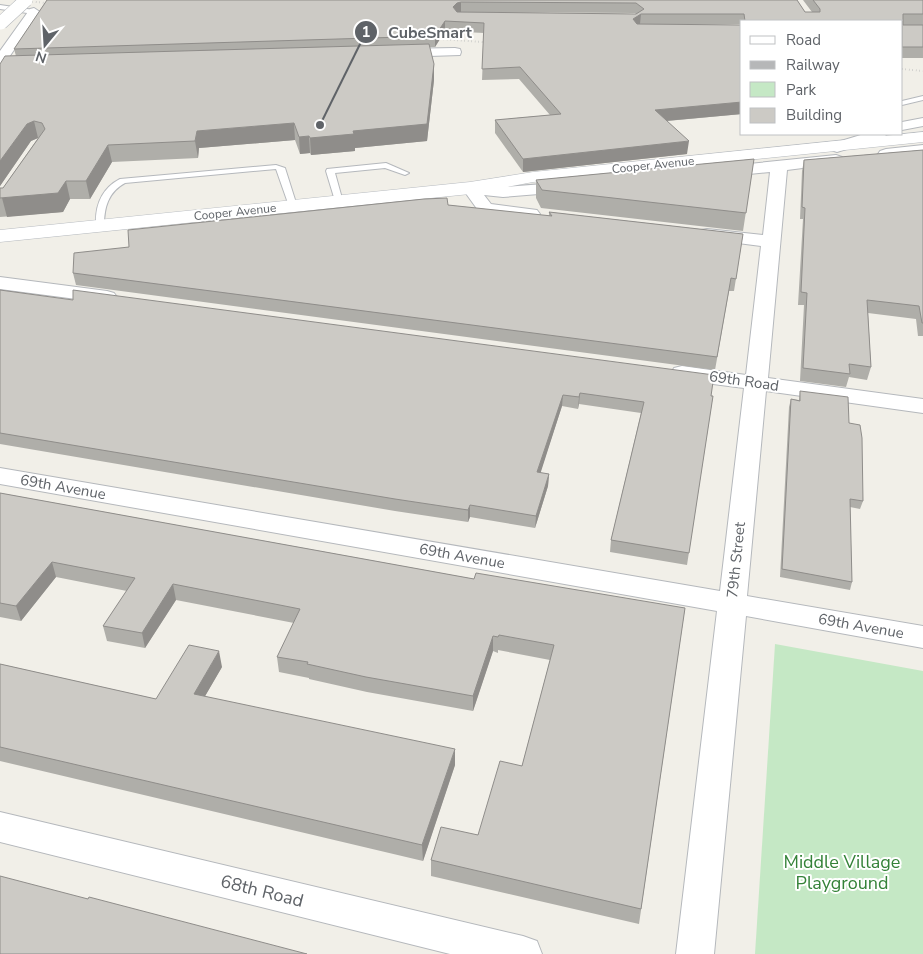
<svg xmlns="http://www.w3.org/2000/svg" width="923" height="954" viewBox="0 0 923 954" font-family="'Nunito Sans',sans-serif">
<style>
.green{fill:#c5e8c5}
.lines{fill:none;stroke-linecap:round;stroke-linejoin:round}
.service-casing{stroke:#b5b8bc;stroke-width:2}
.minor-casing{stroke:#b5b8bc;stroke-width:2}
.secondary-casing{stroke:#b6babf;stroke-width:1}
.service{fill:#fff;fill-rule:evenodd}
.minor{fill:#fff;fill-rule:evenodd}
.secondary{fill:#fff;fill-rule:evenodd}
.rail{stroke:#b6b7b8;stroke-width:2;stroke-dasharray:0.5 3;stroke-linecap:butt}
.minor-bridge-casing{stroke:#b5b8bc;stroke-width:14;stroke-linecap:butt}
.minor-bridge{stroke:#fff;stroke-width:13}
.wall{fill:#afaea9;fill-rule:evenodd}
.shaded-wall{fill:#8f8d8a}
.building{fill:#cccac5;stroke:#8f8d8a;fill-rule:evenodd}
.labels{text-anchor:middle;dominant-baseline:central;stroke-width:4;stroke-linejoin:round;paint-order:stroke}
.far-street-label{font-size:12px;fill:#5f6368;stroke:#fff}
.street-label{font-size:15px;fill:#5f6368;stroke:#fff}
.near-park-label{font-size:18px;fill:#348238;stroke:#fff}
.near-street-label{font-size:18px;fill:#5f6368;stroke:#fff}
.leader{fill:none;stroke:#5f6368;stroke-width:2}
.callout-dot{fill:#5f6368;stroke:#fff;stroke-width:2}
.mark-label{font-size:15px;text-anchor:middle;font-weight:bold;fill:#fff}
.callout-label{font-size:16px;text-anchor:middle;font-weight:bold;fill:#5f6368;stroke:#fff;stroke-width:4;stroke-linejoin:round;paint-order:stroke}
</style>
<rect width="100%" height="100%" fill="#f1efe8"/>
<path class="green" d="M775,644L923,671V954H755Z"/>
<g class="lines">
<defs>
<path id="service" d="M0,5L34,10L37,12L34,14L0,9Z
M923,96V100L902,105V101Z
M386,163L409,173L405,175L385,168L335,173L343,202L336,204L326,171L327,169Z
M276,165L285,168L297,206L296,208L289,206L276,169L125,183C108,192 104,208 104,226L100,229L96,226C95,206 101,189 120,179Z"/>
<path id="minor" d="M34,8L40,12L5,63L0,64V51L30,9Z
M455,48L460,49L461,52L460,55L398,57L392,53L398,49Z
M923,118V126L902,130V122Z
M864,134H887L884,137L837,152L831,150L829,147L831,144Z
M923,145V155L886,159L880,157L878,154L880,151L886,149Z
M836,155L842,157L844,160L842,163L787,170L768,378L923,399V413L766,391L747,596L923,626V648L746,616L714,954H676L717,611L0,484V468L720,591L744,388L682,380L674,378L671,373L674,368L682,366L746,375L761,246L707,239L701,238L698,234L701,230L707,229L763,235L770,172L719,177L713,175L711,172L713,169L719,167Z
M570,182L576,183L578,187L576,191L503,197L484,195L491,204L537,210L540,214L537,218L531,219L480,213L462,188L464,184L470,183L503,187Z
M0,277L107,291L114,293L117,297L114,301L107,303L0,289Z
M0,812L523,936L537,941L542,954H450L0,842Z"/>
<path id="secondary" d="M923,132V142L533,182L470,194L0,242V230L470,182L533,172Z"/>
</defs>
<use href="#service" class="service-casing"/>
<use href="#minor" class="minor-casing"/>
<use href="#secondary" class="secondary-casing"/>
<use href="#service" class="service"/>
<use href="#minor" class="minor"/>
<use href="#secondary" class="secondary"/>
<path class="rail" d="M15,0L57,4
M426,38L498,43
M902,69L923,71"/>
<defs>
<path id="minor-bridge" d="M1,23L26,0"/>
</defs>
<use href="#minor-bridge" class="minor-bridge-casing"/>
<use href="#minor-bridge" class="minor-bridge"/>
</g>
<path class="wall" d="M47,0H797L805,12H812L803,0H923V58H902V21H742V24H640L742,25V114L667,121L687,154L523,172L495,133V120L550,115L519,79L482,80L484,33L445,31L435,47H429L434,80L427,141L355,148V151L311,155L310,153L300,154L295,140L199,148L198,158L112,162L90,199H70L63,212L0,217V188H3L38,138L31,141L0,186V64L16,56L14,49ZM460,12L635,13L636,14Z
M923,150V336H918L916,319L868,313L871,367L867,380L849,377L846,387L800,381L804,305H798L803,219H800L802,171L804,160Z
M754,159L743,231L541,208L536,198V180Z
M448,205L549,216V212L743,234L734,291H729L715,370L76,285L73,273L129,247Z
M0,290L713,396L687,565L610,552L611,540L641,413L579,404L578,409L562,406L540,473L549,474L548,486L535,528L470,517L468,522L395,511L0,444Z
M800,391L849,423L863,501L860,509L850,507L852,582L850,590L780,577L789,407L791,399L799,400Z
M0,493L474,579L685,608L639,924L431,876V860L478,835L522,766L550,660L498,650V653L493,651L473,711L367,692L309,679V678L279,672L277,657L294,623L176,600L145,648L107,641L103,626L127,591L56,577L21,621L0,617Z
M0,664L156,699L222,667L205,696L455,765L423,861L0,761Z"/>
<path class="shaded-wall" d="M461,2V12L457,13L453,7L457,3Z
M641,14L640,24L632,30L633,19Z
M445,21V31L435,47V36Z
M434,64V80L427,141L355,148V151L311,155L310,138L353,131Z
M742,102V114L654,122L655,110Z
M34,121L38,138L31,141L0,186V161L27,124Z
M294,123L295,140L199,148L198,158L195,141L197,131Z
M309,136L310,153L300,154L299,137Z
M689,141L687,154L523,172V159Z
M108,145L112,162L90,199L86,181Z
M66,181L70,199L63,212L7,217L2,198Z
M580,393L579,404L578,409L579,397Z
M563,395L562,406L537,484V472Z
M549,474L548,486L535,528L536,516Z
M470,505V517L468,522V510Z
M52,562L56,577L21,621L16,606Z
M173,584L176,600L145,648L142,633Z
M493,636V651L473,711V696Z
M219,651L222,667L197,710L194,694Z
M455,749V765L423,861L422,845Z"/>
<path class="building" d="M47,0H797L805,12H820V9L813,0H923V14H903V25H923V47H902V21H745L744,14H641L633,19L637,24L742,25V102L655,110L689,141L523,159L495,120L561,114L520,67L482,69L484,23L445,21L435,36L14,49ZM461,2L636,3L644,9L636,14L457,12L453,7L457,3Z
M429,44L434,64L427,124L353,131L354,134L310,138L309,136L299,137L294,123L197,131L195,141L108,145L86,181H66L58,193L0,198V188H3L45,129L42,123L34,121L27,124L0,161V64L5,56Z
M923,150V323H922L919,306L867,300L871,367L849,364L850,374L803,368L807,293L801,292L805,208L802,207L804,160Z
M754,159L746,213L542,190L536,180Z
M447,198L448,205L552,216L549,212L743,234L736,279L731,278L717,357L73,273L74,253L129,247L128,230L424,199Z
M0,290L73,300V290L714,375L711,396H713L689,553L611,540L644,402L580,393L579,397L563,395L537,472L549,474L536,516L470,505L468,510L395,499L0,433Z
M800,391L848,397L849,423L860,425L862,438L863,501L850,499L852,582L782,569L791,399L800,401Z
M0,493L474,579L476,573L685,608L641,909L431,860L441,827L478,835L500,761L522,766L554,645L499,635L498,637L493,636L473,696L366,677L307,664L308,662L277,657L300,609L173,584L142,633L103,626L135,578L52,562L16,606L0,603Z
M189,645L219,651L194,694L455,749L422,845L0,747V664L156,699Z
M0,876L88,899L89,897L307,954H0Z"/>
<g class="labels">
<g class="far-street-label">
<text transform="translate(653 165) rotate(-6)">Cooper Avenue</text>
<text transform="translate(235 212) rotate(-6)">Cooper Avenue</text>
</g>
<g class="street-label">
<text transform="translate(744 381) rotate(8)">69th Road</text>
<text transform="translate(63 487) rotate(10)">69th Avenue</text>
<text transform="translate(462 556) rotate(10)">69th Avenue</text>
<text transform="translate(736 560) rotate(-84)">79th Street</text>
<text transform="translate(861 626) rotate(10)">69th Avenue</text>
</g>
<g class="near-park-label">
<text x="842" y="862">Middle Village<tspan x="842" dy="21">Playground</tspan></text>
</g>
<g class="near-street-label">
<text transform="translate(262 891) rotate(14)">68th Road</text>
</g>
</g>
<path class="leader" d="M320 125L366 32"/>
<g class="callout-dot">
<circle cx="320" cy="125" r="5"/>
<circle cx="366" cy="32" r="12"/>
</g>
<g class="mark-label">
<text x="366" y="37">1</text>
</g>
<g class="callout-label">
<text x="430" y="38">CubeSmart</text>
</g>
<rect x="740" y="20" width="162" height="115" fill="#ffffff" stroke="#bfc1c3"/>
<rect x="750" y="36" width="25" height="8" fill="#ffffff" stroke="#bfc1c3"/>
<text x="786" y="45" font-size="15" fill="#5f6368">Road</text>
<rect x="750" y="61" width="25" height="8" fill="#b6b7b8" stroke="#bfc1c3"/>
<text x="786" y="70" font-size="15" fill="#5f6368">Railway</text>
<rect x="750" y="82" width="25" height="15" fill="#c5e8c5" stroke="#bfc1c3"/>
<text x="786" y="95" font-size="15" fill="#5f6368">Park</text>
<rect x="750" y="108" width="25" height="15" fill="#cccac5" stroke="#bfc1c3"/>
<text x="786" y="120" font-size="15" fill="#5f6368">Building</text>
<g transform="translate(45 45) rotate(198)" stroke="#ffffff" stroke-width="4" paint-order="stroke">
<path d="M0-4L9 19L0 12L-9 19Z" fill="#5f6368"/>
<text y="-8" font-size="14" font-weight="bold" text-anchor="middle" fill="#5f6368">N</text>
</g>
</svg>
